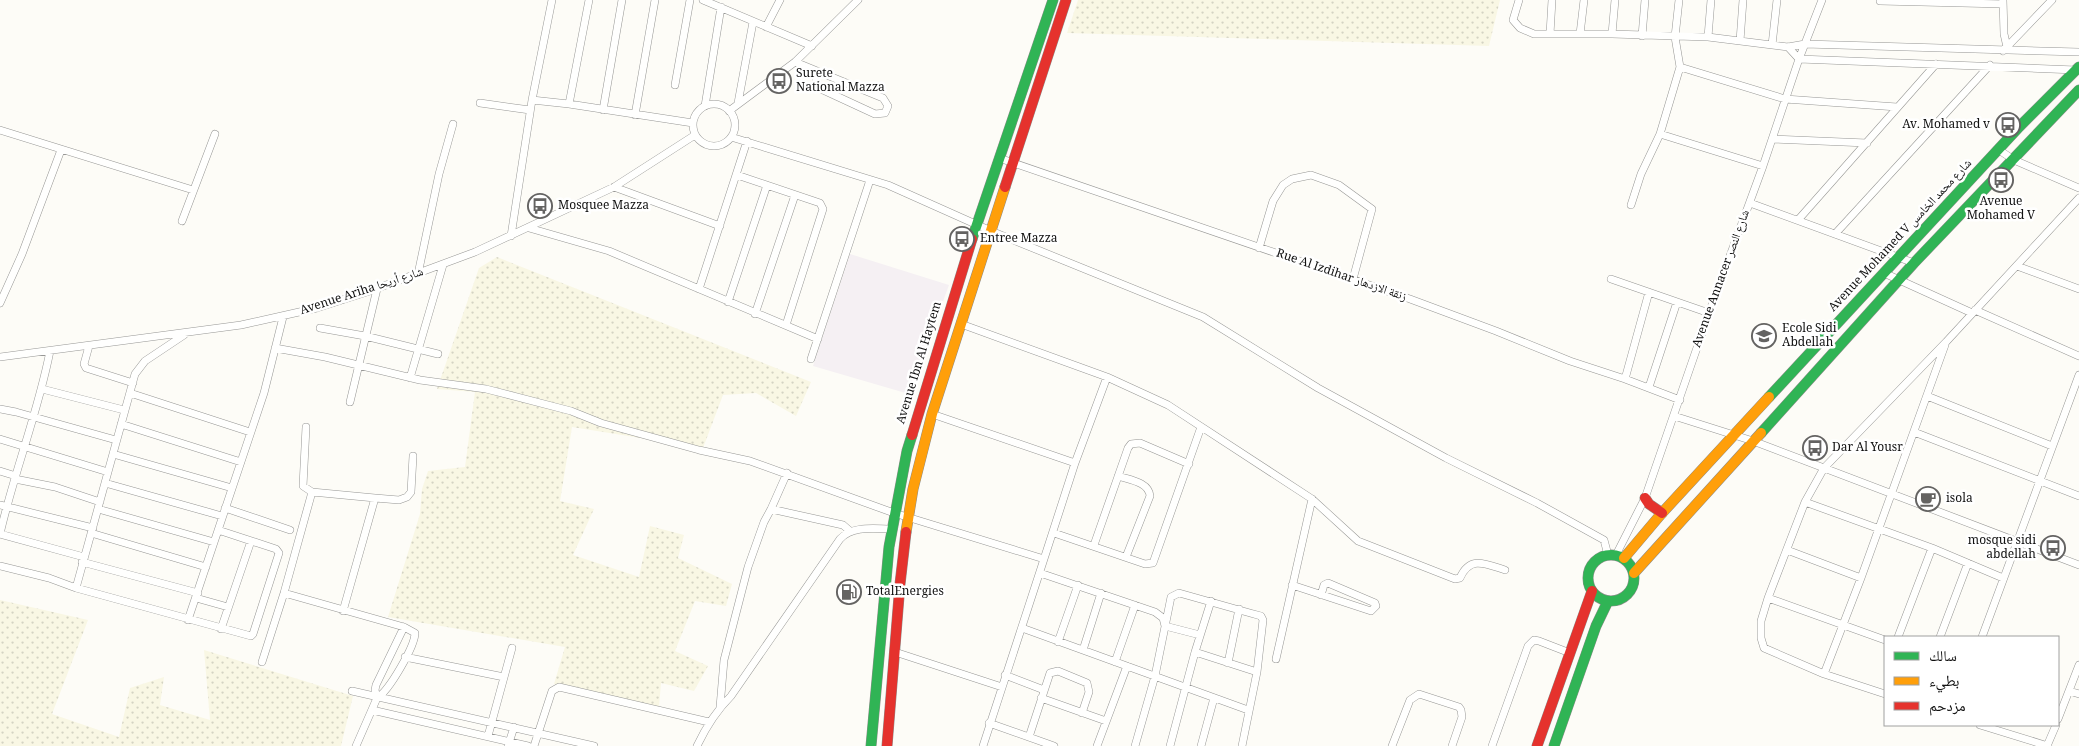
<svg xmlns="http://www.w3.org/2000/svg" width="2079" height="746" viewBox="0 0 2079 746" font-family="Georgia,'Noto Naskh Arabic',serif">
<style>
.industrial{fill:#f5f0f3}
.farmland{fill:url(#farmland-dots)}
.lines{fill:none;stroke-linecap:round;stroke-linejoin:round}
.street-casing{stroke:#979795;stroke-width:8}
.fast-casing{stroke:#8e8d8b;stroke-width:11}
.slow-casing{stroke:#8e8d8b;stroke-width:11}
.jam-casing{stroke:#8e8d8b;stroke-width:11}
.street{stroke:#fffffe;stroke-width:7}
.fast{stroke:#30b455;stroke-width:10}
.slow{stroke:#ff9f0a;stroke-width:10}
.jam{stroke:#e5322d;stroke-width:10}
.labels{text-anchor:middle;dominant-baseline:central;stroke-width:5;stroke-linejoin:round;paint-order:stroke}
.poi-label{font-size:12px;fill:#111;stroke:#fff;text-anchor:start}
.street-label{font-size:12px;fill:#111;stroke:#fff}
</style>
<defs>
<pattern id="farmland-dots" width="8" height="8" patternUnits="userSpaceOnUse" patternTransform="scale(1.25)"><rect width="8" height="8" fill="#f9f7e4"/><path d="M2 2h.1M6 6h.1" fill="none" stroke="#d4d3c3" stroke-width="1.8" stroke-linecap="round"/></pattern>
</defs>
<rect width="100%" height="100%" fill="#fdfcf7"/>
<path class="industrial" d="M850,254L949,285L909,394L813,366Z"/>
<path class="farmland" d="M1078,0H1500L1489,46L1067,33Z
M497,257L811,382L796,416L756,393L723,395L703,448L572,427L560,501L594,509L573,555L639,577L650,526L684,535L678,558L732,584L726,606L695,601L675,651L708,666L694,691L661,683L659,707L554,684L565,647L388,617L420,514L422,489L428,471L465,467L475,392L437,389L479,268Z
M0,600L88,620L52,714L119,737L130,688L164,677L160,705L210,720L204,650L353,696L341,746H0Z"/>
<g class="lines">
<defs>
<path id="street" d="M703,0L812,46
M1519,0L1513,20L1520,28L1534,34H1612L1708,37L1788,47L1805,44L2079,52
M2003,0L2004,34L2007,47
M1880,1L2003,4
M766,27L780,0
M1550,34L1552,0
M1580,34L1584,0
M1612,34L1615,0
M1642,36L1645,0
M1708,37L1711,0
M1740,41L1743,0
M1772,45L1777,0
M1788,47L1799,59L2076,70
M2003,51L2052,0
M795,62L883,98L888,106L885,113L875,114L821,89L816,83V71
M1680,67L1785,99L1897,107
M675,85L690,0
M532,100L569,104L693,123
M480,103L530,110
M738,103L753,22
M569,104L589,0
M693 125a21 21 0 1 1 42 0a21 21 0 1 1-42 0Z
M705,106L721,7
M603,110L622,0
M729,111L795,62L858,0
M635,115L655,0
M0,130L193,190
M1660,134L1763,166
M731,137L888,185L991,231L1203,317L1318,388L1446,458L1537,503L1604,540L1608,555
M1772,139L1867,143
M1999,150L2014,160L2079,188
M999,158L1410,299L1496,331L1570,361L1625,379L1680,400
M737,175L820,203L823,209L786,325
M614,187L720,226
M1750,203L1914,263
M1631,205L1641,174L1660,134L1680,67L1675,37L1679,0
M1798,220L1936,64
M182,221L215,134
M529,228L609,251L818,339
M1835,234L1990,65
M511,236L532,100L552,0
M1259,248L1273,201L1283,185L1292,179L1311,175L1339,185L1372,209L1353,279
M2017,266L2079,289
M1884,273L1972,313
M418,274L439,174L453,124
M1611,279L1709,313
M699,289L747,141
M728,302L767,185
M0,303L22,254L61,150
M1975,310L2079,356
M755,314L795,195
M961,324L1107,377L1168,405L1312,499L1358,541L1455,579L1460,578C1470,555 1486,564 1505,570
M320,328L365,336L438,354
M89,346L84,364L86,368L133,383
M275,348L325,357L420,380L486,389L571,411L601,423L699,450L750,461L894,513L1044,559L983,746
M0,357L241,325L317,308L370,291L475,252L614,187L695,135
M811,359L870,180
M410,378L443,265
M1625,379L1649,292
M1649,387L1677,302
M42,389L124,410
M130,393L250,432
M1927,396L2052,446
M350,402L377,289
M0,409L16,412L116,440
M932,414L1075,463
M1674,416L1753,441L2079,565
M121,424L241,462
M306,427L303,486L312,492L375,498L399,500L407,497L411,492L413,456
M1914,432L2079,496
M0,439L108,472
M113,454L232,488
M0,471L16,476
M1118,476C1130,480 1149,482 1150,496L1126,557
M15,479L55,487L100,502
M105,483L222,516
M1805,502L1932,548L2003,578
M0,505L93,528
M225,508L290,530
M98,509L214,542
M771,509L787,473
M91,533L206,567
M1054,533L1145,564L1153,563L1201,427
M0,534C14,472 38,413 50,351
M0,534L84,557
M1094,545L1128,448L1131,444L1140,443L1189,464
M1787,550L1861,578
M1616,555L1645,498L1709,313L1763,166L1799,59L1822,0
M1044,559L1075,463L1107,377
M82,562L198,593
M0,566L49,578L76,588L251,636L253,634L279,553L276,549L218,530
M1040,573L1155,612L1163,618L1165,626
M1292,585L1371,611L1376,606L1375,603L1328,583L1324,585L1321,595
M76,588L135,374L145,361L184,335
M284,593L404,627L415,633C415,646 389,691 377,698L356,746
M196,598L228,607
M1768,598L1885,640
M343,611L375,498
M188,620L264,393L283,317
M1165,626L1200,635
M1022,628L1248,710
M221,629L251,541
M1898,637L1932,548
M1940,637L1968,563
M1982,637L2079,375
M1058,642L1078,585
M1083,650L1101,593
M895,652L1002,687
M1195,652L1257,672
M405,657L504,677
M1276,659L1312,499
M262,662L284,593L312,492
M1115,662L1135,605
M1228,663L1239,609
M1824,674L1861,578L1945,345
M1005,675L1044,690
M352,691L594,746
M2069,691L2079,694
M1885,694L1824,674L1764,648L1761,638V621L1768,598L1805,502L1824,468L1946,342L2079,198
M377,698L375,690L376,685L404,627
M1041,698L1106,721
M720,707L724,660L748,567L764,522L771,509L843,525L850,531
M372,710L528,746
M2058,719L2079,665
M989,723L1054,746
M1980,725L2048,746
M488,736L512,648
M1029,737L1050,673L1058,671L1087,683L1089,692L1082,713
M508,746L514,727
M534,746L552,691L559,687L709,722
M697,746C706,727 716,711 731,696L840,539C853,525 875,529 892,529
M1097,746L1127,666
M1135,746L1155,676L1171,597L1179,593L1250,613L1261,616L1263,620L1257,672L1242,746
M1170,746L1195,652L1211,601
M1201,746L1214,698
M1392,746L1410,700L1419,694L1459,707L1461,710L1462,717L1452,746
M1492,746L1528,646L1534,640L1539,641L1570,653
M2047,746L2056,725"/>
<path id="fast" d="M972,239L1053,0
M1769,397L2019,127L2079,67
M1761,433L1914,263L2079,90
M1588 578a23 23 0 1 1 46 0a23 23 0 1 1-46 0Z
M871,746L889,547L907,451L912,435
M1554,746L1596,626L1608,601"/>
<path id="slow" d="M906,532L913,489L932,414L1005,187
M1624,558L1662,513L1769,397
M1634,573L1761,433"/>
<path id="jam" d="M1005,187L1066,0
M912,435L972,239
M1645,498L1649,504L1662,513
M887,746L900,584L906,532
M1537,746L1592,591"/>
</defs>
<use href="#street" class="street-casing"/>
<use href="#fast" class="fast-casing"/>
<use href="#slow" class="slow-casing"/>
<use href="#jam" class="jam-casing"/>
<use href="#street" class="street"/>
<use href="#fast" class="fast"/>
<use href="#slow" class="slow"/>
<use href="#jam" class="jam"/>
</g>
<defs>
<symbol id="bus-ring" viewBox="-11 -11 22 22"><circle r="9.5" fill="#fff" stroke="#646362" stroke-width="1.5"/><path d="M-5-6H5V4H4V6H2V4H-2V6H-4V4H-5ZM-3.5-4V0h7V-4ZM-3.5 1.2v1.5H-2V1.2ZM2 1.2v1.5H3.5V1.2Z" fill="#646362"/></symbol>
<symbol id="school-ring" viewBox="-11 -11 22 22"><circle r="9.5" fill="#fff" stroke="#646362" stroke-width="1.5"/><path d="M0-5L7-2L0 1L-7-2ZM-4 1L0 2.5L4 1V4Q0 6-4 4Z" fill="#646362"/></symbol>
<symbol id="cafe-ring" viewBox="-11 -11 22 22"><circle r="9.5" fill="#fff" stroke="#646362" stroke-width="1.5"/><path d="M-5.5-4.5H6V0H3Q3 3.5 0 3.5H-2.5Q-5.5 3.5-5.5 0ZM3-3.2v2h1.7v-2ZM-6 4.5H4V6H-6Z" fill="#646362"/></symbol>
<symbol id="fuel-ring" viewBox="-11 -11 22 22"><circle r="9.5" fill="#fff" stroke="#646362" stroke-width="1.5"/><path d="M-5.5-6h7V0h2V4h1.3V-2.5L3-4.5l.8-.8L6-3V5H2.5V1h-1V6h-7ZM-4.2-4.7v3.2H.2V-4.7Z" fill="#646362"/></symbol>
</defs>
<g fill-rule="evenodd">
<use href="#bus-ring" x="765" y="67" width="28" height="28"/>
<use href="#bus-ring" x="1994" y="111" width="28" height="28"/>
<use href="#bus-ring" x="1987" y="166" width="28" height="28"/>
<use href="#bus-ring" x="526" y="192" width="28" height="28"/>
<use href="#bus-ring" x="948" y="225" width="28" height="28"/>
<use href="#school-ring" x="1750" y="322" width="28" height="28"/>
<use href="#bus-ring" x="1801" y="434" width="28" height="28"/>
<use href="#cafe-ring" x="1914" y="485" width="28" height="28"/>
<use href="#bus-ring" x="2039" y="534" width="28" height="28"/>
<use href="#fuel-ring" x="835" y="578" width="28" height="28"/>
</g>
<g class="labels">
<g class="poi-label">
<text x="796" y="74">Surete<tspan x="796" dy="14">National Mazza</tspan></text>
<text x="1990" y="125" text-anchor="end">Av. Mohamed v</text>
<text x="2001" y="202" text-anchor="middle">Avenue<tspan x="2001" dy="14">Mohamed V</tspan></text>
<text x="558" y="206">Mosquee Mazza</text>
<text x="980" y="239">Entree Mazza</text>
<text x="1782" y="329">Ecole Sidi<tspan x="1782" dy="14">Abdellah</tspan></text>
<text x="1832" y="448">Dar Al Yousr</text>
<text x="1946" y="499">isola</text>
<text x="2036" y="541" text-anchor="end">mosque sidi<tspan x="2036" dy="14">abdellah</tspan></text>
<text x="866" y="592">TotalEnergies</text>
</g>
<g class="street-label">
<text transform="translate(1901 236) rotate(-47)">Avenue Mohamed V شارع محمد الخامس</text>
<text transform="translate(1341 276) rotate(19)">Rue Al Izdihar زنقة الازدهار</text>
<text transform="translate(1722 279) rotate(-70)">Avenue Annacer شارع النصر</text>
<text transform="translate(362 292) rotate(-18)">Avenue Ariha شارع أريحا</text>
<text transform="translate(920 363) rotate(-73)">Avenue Ibn Al Haytem</text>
</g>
</g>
<rect x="1884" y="636" width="175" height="90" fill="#ffffff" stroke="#a0a0a0"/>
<rect x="1894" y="652" width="25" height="8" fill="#30b455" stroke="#a0a0a0"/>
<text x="1929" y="661" font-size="15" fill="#111111">سالك</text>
<rect x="1894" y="677" width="25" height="8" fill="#ff9f0a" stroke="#a0a0a0"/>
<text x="1929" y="686" font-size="15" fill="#111111">بطيء</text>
<rect x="1894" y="702" width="25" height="8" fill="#e5322d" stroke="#a0a0a0"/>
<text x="1929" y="711" font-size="15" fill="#111111">مزدحم</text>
</svg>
